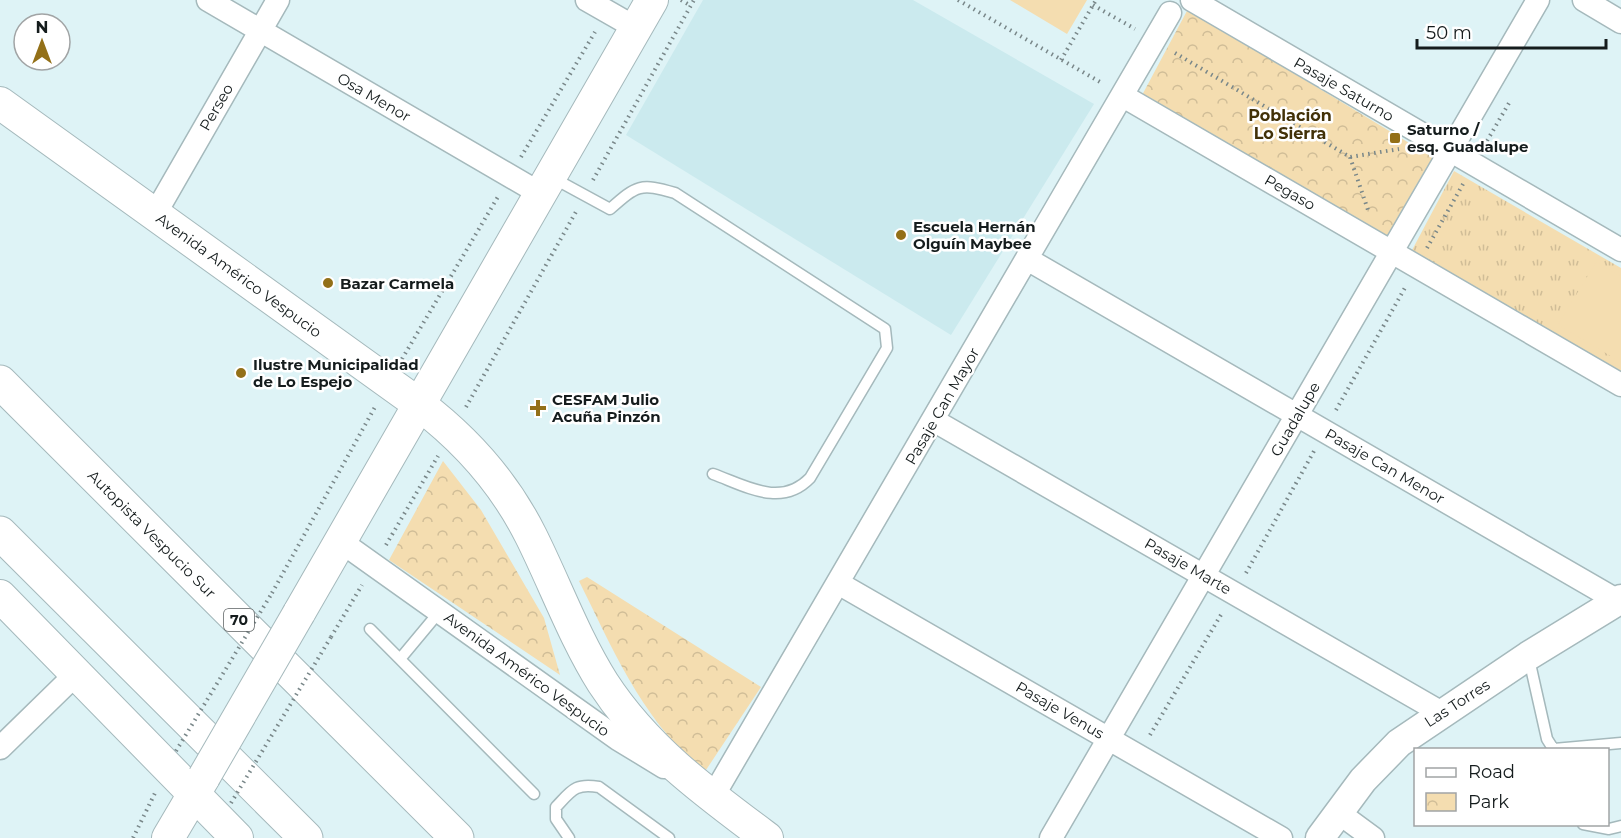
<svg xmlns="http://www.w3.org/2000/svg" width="1621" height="838" viewBox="0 0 1621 838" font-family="Montserrat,sans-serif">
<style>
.built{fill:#cbeaee}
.grass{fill:url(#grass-tufts)}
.park{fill:url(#park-crowns)}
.pitch{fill:#f4ddb0}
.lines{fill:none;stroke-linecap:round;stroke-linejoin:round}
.service-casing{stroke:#a5b9bc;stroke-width:13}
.minor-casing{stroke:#a5b9bc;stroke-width:25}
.tertiary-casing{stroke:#a5b9bc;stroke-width:31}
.secondary-casing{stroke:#a5b9bc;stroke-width:34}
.motorway-casing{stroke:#a5b9bc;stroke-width:35}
.path{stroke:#798789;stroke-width:4;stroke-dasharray:1.5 4.5;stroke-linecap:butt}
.service{stroke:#fff;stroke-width:10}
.minor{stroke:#fff;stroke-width:22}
.tertiary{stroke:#fff;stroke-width:28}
.secondary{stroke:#fff;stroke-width:32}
.motorway{stroke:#fff;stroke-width:33}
.secondary-bridge-casing{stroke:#a5b9bc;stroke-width:34;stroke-linecap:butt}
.path-bridge{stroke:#798789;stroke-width:4;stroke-dasharray:1.5 4.5;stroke-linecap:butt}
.secondary-bridge{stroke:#fff;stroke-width:32}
.poi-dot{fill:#937018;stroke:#fff;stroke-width:2}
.labels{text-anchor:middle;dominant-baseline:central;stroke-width:5;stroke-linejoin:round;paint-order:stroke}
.shield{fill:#fff;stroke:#5b6061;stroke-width:1.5}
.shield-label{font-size:14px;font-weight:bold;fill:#151c1d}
.street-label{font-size:15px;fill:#151c1d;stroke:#fff}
.poi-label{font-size:15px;font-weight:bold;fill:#151c1d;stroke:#fff;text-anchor:start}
.neighbourhood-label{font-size:16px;font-weight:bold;fill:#423108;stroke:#fff}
</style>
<defs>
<pattern id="grass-tufts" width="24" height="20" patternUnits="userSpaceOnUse" patternTransform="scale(1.5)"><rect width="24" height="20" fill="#f4ddb0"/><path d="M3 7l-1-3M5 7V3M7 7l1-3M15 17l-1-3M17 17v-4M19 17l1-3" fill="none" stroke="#d0bd97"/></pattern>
<pattern id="park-crowns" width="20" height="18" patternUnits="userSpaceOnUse" patternTransform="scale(1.5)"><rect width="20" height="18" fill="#f4ddb0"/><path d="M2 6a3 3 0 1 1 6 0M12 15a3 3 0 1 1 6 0" fill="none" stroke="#d0bd97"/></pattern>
</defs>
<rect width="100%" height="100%" fill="#def3f6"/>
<path class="built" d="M703,0H913L1094,104L951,335L626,135Z"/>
<path class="grass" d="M1454,171L1621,268V375L1410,254Z"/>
<path class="park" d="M1188,9L1434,158L1386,238L1140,99Z
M443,461L481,510L544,618L560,675L389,560Z
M587,577L761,687L706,770C645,728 611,645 579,581Z"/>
<path class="pitch" d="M1010,0H1087L1067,34Z
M1596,262L1621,277V362L1558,325Z"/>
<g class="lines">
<defs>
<path id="service" d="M553,178L610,209C637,185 640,183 675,193L885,329L887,348L810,478C781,508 746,486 713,474
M370,629L534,794
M400,659L440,611
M1529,659L1547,739L1554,750
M1554,749L1621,743
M1583,824L1609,829L1621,826
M569,838L556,819V807C572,790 575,783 599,787L669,838"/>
<path id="minor" d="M208,0L541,194
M587,0L636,28
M1192,0L1621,250
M1584,0L1621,22
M1123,96L1621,385
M155,214L278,0
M1027,259L1618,601
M933,420L1442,713
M340,541L618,739L664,767
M838,583L1281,838
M0,748L76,674
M712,798L1170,13
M1339,813L1373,838
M1051,838L1538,0"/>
<path id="tertiary" d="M1320,838L1363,780L1399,743L1528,656L1621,599"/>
<path id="secondary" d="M0,103L420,405C466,440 505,484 531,536C555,584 574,637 603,683C646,749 705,792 767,838
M0,596L237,838
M299,613L652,0
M168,838L204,777"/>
<path id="motorway" d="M0,382L457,838
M0,533L306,838"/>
</defs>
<use href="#service" class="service-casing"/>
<use href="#minor" class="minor-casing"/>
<use href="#tertiary" class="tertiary-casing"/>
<use href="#secondary" class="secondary-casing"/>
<use href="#motorway" class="motorway-casing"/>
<path class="path" d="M681,0L691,6
M958,0L1102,83
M1093,5L1135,29
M1175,53L1350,157L1399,149
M1061,60L1096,0
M1484,146L1509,103
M521,157L595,32
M1350,157L1368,210
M593,180L694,0
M1427,248L1463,184
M402,359L499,195
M466,407L577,210
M1336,410L1406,286
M386,545L438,456
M1246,573L1314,451
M272,593L375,407
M331,637L362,585
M1150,735L1222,613
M133,838L155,793"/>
<use href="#service" class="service"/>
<use href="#minor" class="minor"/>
<use href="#tertiary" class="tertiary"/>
<use href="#secondary" class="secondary"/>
<use href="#motorway" class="motorway"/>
<defs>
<path id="secondary-bridge" d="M204,777L299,613"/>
</defs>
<use href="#secondary-bridge" class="secondary-bridge-casing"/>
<path class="path-bridge" d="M176,751L272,593
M231,803L331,637"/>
<use href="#secondary-bridge" class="secondary-bridge"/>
</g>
<g class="poi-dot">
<rect x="1389" y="132" width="12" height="12" rx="3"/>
<circle cx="901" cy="235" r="6"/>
<circle cx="328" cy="283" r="6"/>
<circle cx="241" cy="373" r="6"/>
<path d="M535 399h6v6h6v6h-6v6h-6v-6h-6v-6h6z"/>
</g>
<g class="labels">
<rect class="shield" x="224" y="609" width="30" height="22" rx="4.5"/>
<g class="shield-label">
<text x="239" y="620">70</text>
</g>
<g class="street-label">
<text transform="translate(1344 89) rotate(30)">Pasaje Saturno</text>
<text transform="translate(374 97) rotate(30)">Osa Menor</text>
<text transform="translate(216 107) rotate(-60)">Perseo</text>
<text transform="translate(1290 192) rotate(30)">Pegaso</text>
<text transform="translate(239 275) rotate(36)">Avenida Américo Vespucio</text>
<text transform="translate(942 406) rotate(-60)">Pasaje Can Mayor</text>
<text transform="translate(1295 419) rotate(-60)">Guadalupe</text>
<text transform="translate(1385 466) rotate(30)">Pasaje Can Menor</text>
<text transform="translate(152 534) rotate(45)">Autopista Vespucio Sur</text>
<text transform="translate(1188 566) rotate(30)">Pasaje Marte</text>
<text transform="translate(527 674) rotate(36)">Avenida Américo Vespucio</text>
<text transform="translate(1457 703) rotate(-33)">Las Torres</text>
<text transform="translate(1060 710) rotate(30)">Pasaje Venus</text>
</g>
<g class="poi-label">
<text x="1407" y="129">Saturno /<tspan x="1407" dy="17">esq. Guadalupe</tspan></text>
<text x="913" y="226">Escuela Hernán<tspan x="913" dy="17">Olguín Maybee</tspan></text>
<text x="340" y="283">Bazar Carmela</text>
<text x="253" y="364">Ilustre Municipalidad<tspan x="253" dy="17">de Lo Espejo</tspan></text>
<text x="552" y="399">CESFAM Julio<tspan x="552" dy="17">Acuña Pinzón</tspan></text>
</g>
<g class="neighbourhood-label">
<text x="1290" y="115">Población<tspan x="1290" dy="18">Lo Sierra</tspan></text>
</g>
</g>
<rect x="1414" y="748" width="195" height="78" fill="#ffffff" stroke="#a1a4a5" stroke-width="1.5"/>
<rect x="1426" y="768" width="30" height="9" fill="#ffffff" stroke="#a1a4a5" stroke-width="1.5"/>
<text x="1468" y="778" font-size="18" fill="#151c1d">Road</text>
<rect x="1426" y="793" width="30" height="18" fill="url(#park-crowns)" stroke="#a1a4a5" stroke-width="1.5"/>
<text x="1468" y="808" font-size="18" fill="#151c1d">Park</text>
<g transform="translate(42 42)"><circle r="28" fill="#ffffff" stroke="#a1a4a5" stroke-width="1.5"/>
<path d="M0-4.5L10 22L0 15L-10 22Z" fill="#937018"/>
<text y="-9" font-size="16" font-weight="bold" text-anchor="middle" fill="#151c1d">N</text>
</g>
<path d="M1417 39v9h189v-9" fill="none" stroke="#151c1d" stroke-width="3"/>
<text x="1426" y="39" font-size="18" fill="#151c1d" stroke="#ffffff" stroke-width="4.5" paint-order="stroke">50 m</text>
</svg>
